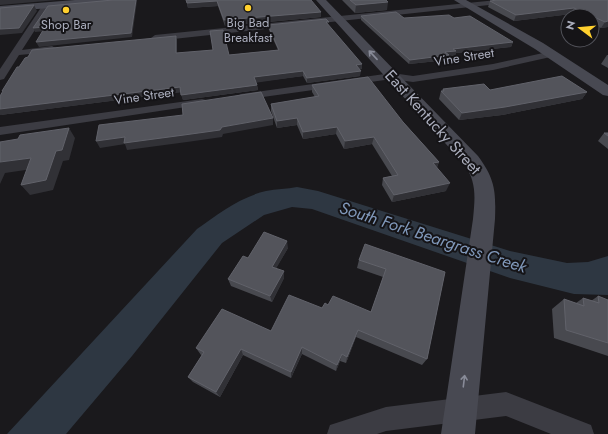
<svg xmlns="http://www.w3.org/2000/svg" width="608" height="434" viewBox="0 0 608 434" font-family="Jost,sans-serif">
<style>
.water{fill:#2e3742}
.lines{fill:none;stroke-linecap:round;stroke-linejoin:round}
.street{fill:#3c3c43;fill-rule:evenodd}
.secondary{fill:#484952;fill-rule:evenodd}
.wall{fill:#48494f}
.shaded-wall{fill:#313136}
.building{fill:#53545b;stroke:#61626a}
.oneway{stroke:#888b98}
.poi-dot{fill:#ffd02e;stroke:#151417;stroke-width:1.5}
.labels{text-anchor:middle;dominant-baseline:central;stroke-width:4;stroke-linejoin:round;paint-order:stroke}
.far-poi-label{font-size:13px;fill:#abaebd;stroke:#151417}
.far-street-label{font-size:13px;fill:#abaebd;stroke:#151417}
.street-label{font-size:16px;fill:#abaebd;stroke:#151417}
.water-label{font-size:17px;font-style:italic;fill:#8098ba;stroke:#151417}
</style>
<rect width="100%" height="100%" fill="#1a191c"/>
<path class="water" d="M297,187L318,191L510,251L567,263L588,262L608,256V295L574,294L510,278L312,209L292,207L264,215L222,243L132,356L66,434H7L197,229C218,214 240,197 266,191C276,189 287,189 297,187Z"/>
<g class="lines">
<path class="street" d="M497,0H521L517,2L155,41L151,38L155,35Z
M44,3H47L51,5L22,50L52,46L57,49L52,52L19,55L4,79L0,80V69Z
M552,51L555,52L557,54L555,56L493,70L413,82L392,79L241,100L235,97L241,94L392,73L413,76L493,64Z
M202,99L206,100L208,102L206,104L0,135V127Z
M506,392L591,425L594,434H551L506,416L386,431L377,434H327L330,425L386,407Z"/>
<path class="secondary" d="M75,0H117L112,3L0,12V6Z
M316,0H326L478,156C495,179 496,191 495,219L475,434H441L473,219C475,198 477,182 464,164Z
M454,0H466L543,43L608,85V96L603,95L535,49Z"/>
</g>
<path class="wall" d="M186,0H311L321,17L225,26L218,6L188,8Z
M342,0H386L387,10L355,13Z
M608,0V27L601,28L592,24V16H576L571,14L514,21L488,7L490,1Z
M361,16L404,18H454L513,42L511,47L456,53L455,56H448L447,60L409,64L361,20Z
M268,25H328L362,69H360V76L307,83L303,76L256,82L257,85L258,90L183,100L181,92L0,115L177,40V53L229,55L278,50L269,30Z
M607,55H608V68L601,64Z
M312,85L403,122L439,162L437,167L446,191L392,202L382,185L383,178L392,176L372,144L344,149L336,134L303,139L297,125L277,128L271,111V104L315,97L312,92Z
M443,89L490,90L587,92L582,99L502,115L459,120L439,99L441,91H442Z
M604,133H608V149L598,141Z
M288,248L276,268L284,278L272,302L231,286L228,279L248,258Z
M359,260L445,272L427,359L422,365L356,337L346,363L340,361L336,371L302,354L291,378L243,355L220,397L193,382L188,377L202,355H201L196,348L271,331L328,305L371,312L383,277L357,268Z
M598,296L608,300V356L554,338L552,309L564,299L576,303L583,298L591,301Z"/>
<path class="shaded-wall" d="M0,0H57L0,5Z
M136,0H137V1L132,37L39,47L36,42Z
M217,1L218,6L188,8L187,3Z
M388,2L387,10L355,13L356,5Z
M34,5L37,11L22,33L0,35V29Z
M574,8L571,14L514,21L516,15Z
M321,12V17L225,26L224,20Z
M608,21V27L601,28L605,22Z
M45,27L47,31L35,32L33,28Z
M176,36L177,40V58L176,53Z
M513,42L511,47L456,53L455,56H448L447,60L409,64L410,60L445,52L453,49Z
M362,64V69L356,70V65Z
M303,71V76L254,83V77Z
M361,71L360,76L307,83V78Z
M257,85L258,90L183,100L181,95Z
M180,87L182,92L0,115V109Z
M587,92L582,99L502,115L459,120L462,113Z
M273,118V125L223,134L222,137L187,142L127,150L125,144L100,148L96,141L125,137L222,127Z
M297,118V125L277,128V121Z
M337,127L336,134L303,139V132Z
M69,128L75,138L69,160L63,161L53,190L30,195L21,185L56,151Z
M374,137L372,144L344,149L345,141Z
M31,158L39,168L5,173L0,184V162Z
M439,162L436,170L433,163Z
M450,183L446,191L392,202L394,195Z
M287,241L288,248L273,274L272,267Z
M284,271V278L272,302L270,296Z
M358,330L356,337L346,363L347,357Z
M302,347V354L291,378V372Z
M241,349L243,355L220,397L216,392Z
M342,354L340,361L336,371L337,365Z"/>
<path class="building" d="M113,0H136L131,33L36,42L45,27L33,28L48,6Z
M186,0H311L321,12L224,20L217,1L187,3Z
M350,0H386L388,2L356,5Z
M497,0H608V21L605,22L574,8L516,15L490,1Z
M34,5L19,28L0,29V8Z
M396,12L404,18L449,15L454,18L470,16L513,42L453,49L456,51L445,52L449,55L410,60L361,16Z
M326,19L329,22H326L362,64L356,65L361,71L307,78L303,71L254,77L257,85L181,95L180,87L0,109V96L3,91H2L17,67H19L25,58L28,57L32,50L176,36V53L213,50L210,31L223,30L229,55L279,50L268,25Z
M562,76L587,92L505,107L462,113L441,91H444L443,89L484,84L490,90Z
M368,77L403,122L439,162L433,163L450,183L394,195L383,178L398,175L374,137L345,141L337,127L303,132L297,118L277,121L271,104L319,96L312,85Z
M261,92L273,118L222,127L220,130L184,135L124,143L125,137L96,141L99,125L183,115L182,104Z
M69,128L62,150L56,151L46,180L21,185L31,158L0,162V142L18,139L20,135Z
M604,133H608V136Z
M264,232L287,241L272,267L284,271L270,296L228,279L243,256L248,258Z
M365,244L445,272L427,359L358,330L347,357L342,354L337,365L302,347L291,372L241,349L216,392L188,377L204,352L196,348L222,309L271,331L289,295L322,308L325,303L328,305L333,296L371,312L386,269L359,260Z
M598,296L608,300V343L566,330L564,299L584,306L583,298L599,303Z"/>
<defs><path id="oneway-shaft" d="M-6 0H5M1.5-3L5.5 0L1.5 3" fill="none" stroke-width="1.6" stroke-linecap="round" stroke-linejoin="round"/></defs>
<g class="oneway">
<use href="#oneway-shaft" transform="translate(373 55) rotate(-133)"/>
<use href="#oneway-shaft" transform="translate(464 381) rotate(-83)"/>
</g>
<g class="poi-dot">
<circle cx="248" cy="8" r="4"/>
<circle cx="66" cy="10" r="4"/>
</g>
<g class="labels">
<g class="far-poi-label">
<text x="248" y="22">Big Bad<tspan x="248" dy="15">Breakfast</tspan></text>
<text x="66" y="24">Shop Bar</text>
</g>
<g class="far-street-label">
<text transform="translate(464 57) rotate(-9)">Vine Street</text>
<text transform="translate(144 96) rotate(-8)">Vine Street</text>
</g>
<g class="street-label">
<text transform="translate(433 122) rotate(48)">East Kentucky Street</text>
</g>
<g class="water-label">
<text transform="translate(433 237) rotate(18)">South Fork Beargrass Creek</text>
</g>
</g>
<g transform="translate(580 28) rotate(286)"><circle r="19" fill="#151417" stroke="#515259"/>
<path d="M0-3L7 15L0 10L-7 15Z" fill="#ffd02e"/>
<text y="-6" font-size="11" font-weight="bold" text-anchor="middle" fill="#abaebd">N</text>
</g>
</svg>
